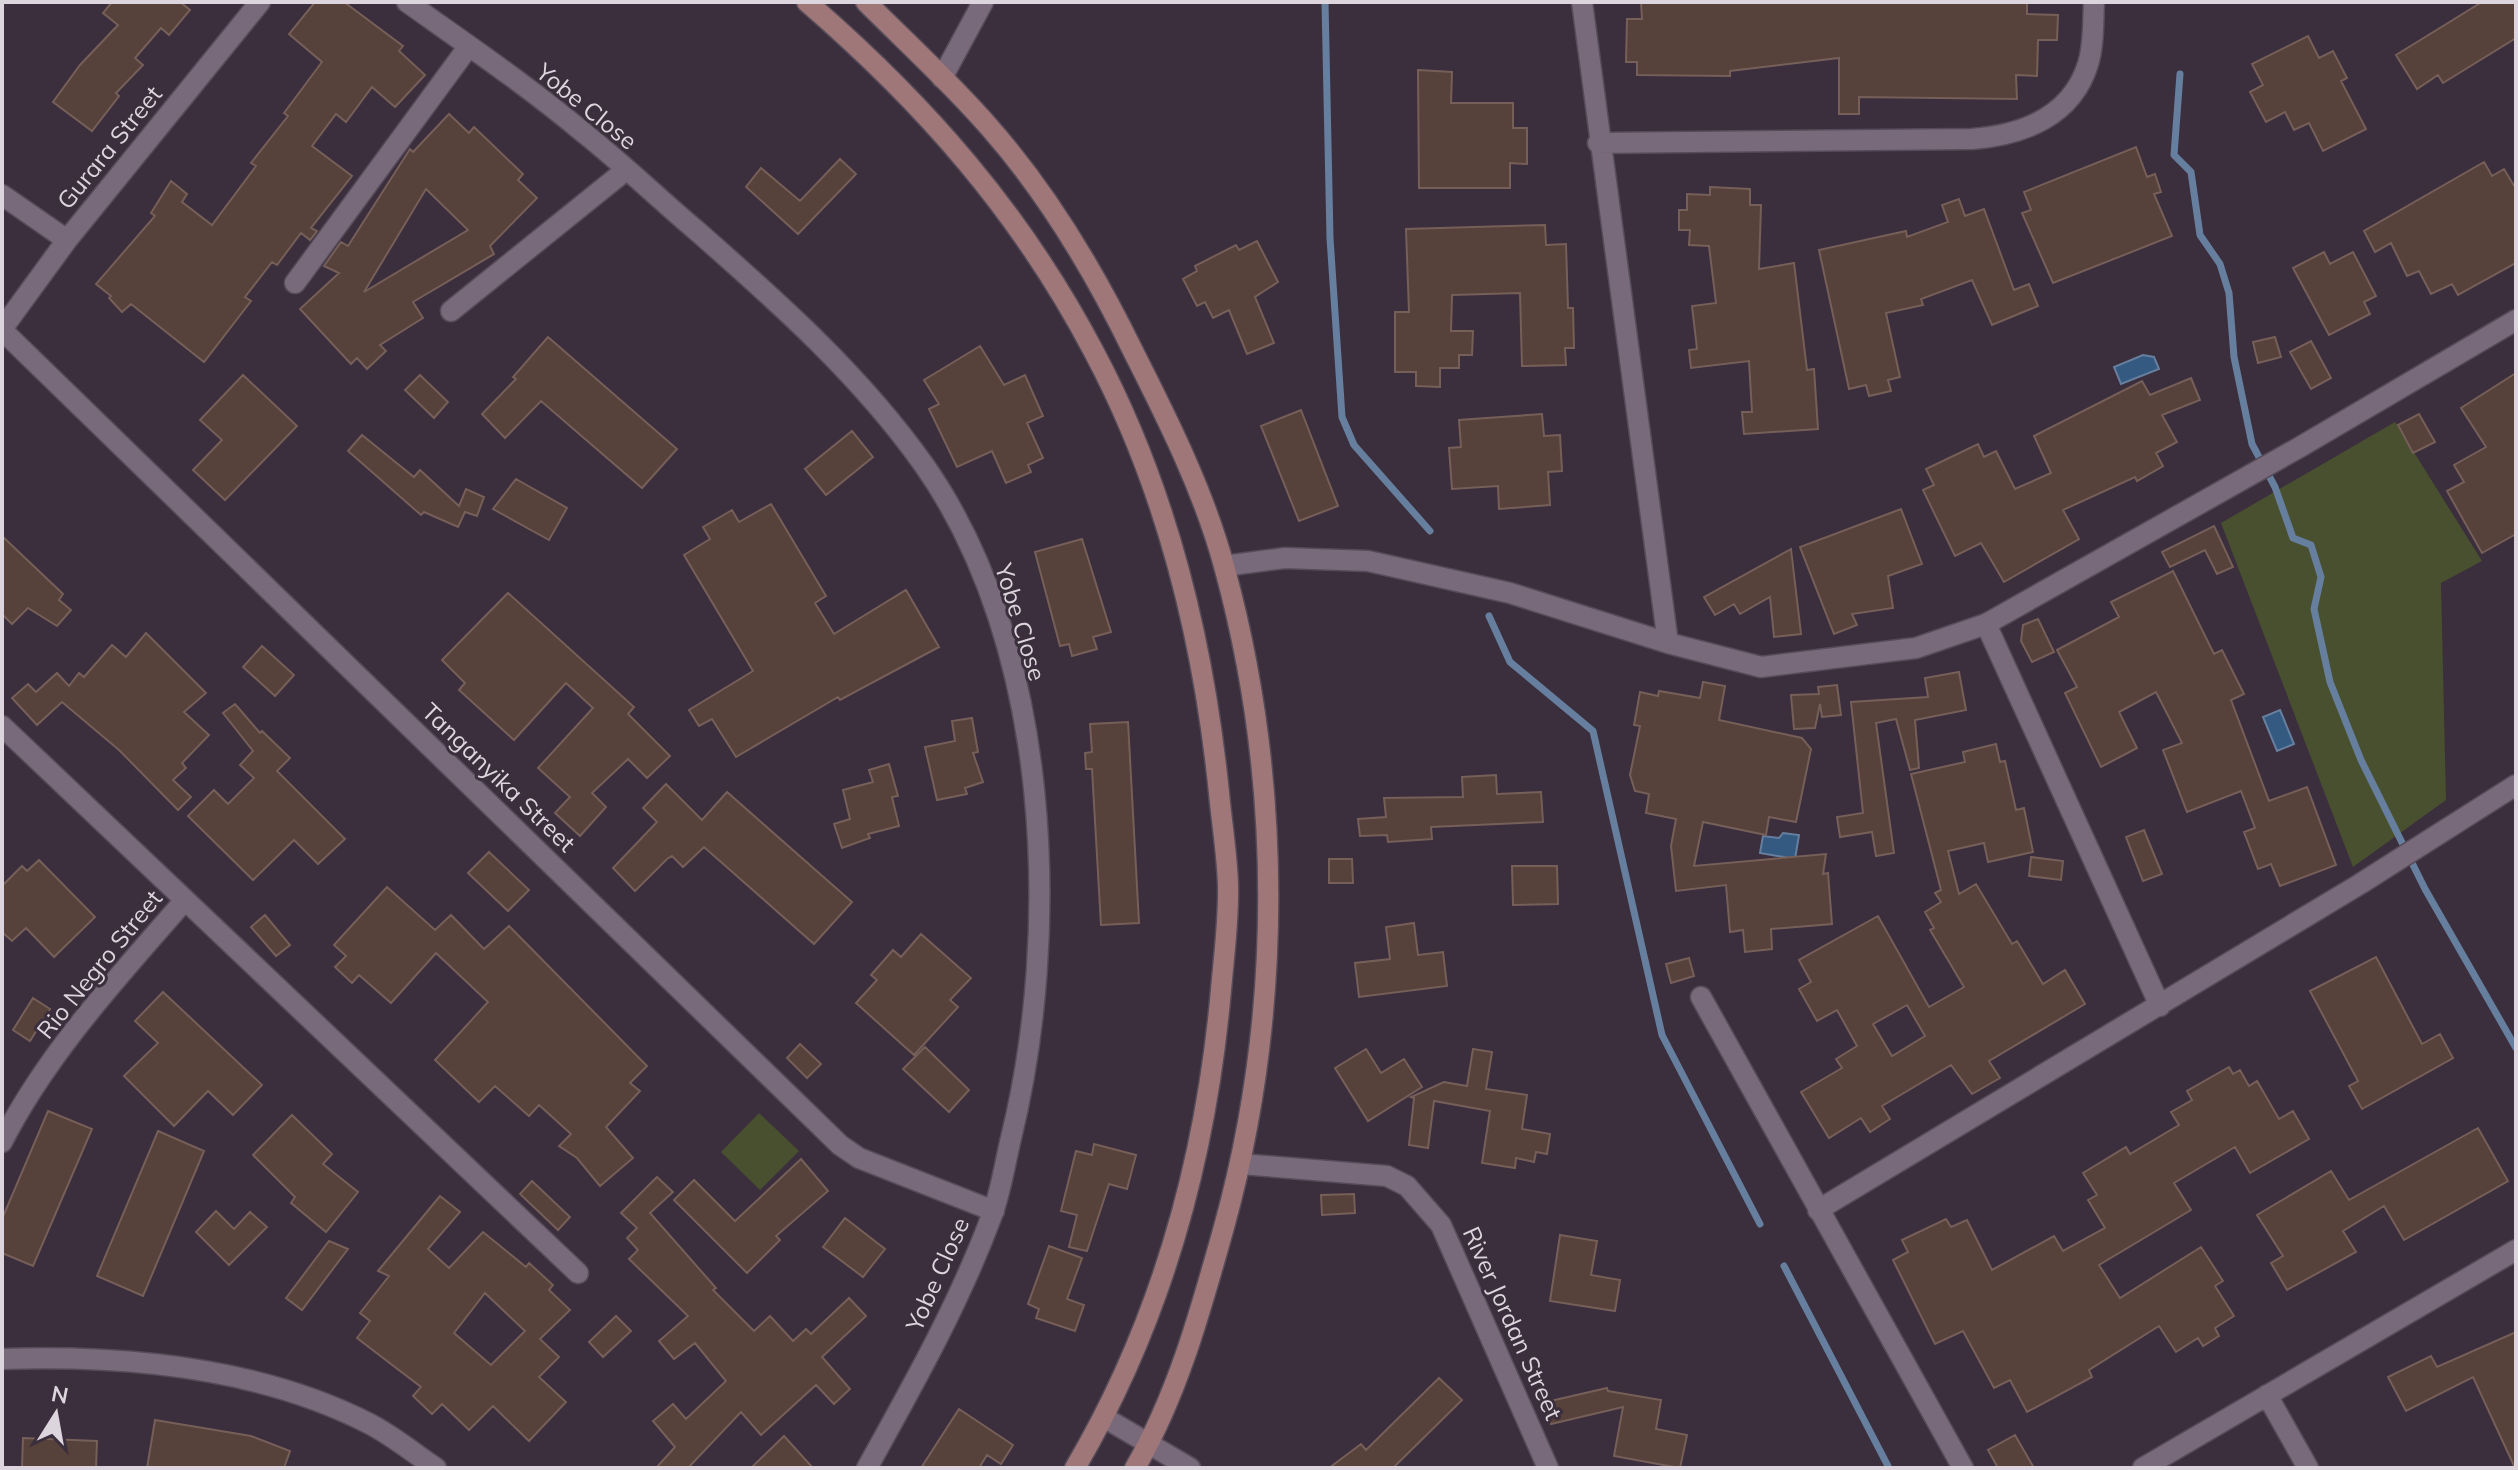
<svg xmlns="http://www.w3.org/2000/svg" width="2518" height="1470" viewBox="0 0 2518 1470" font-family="Mulish,sans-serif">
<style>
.green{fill:#485030}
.water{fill:#345a82;stroke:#677f9e;stroke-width:2}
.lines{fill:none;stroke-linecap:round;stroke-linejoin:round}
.stream{stroke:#677f9e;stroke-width:7}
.building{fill:#56413b;stroke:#765f59;stroke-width:2;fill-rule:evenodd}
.street-casing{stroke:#564b58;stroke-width:23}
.secondary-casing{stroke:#564b58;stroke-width:23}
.street{stroke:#78697b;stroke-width:20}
.secondary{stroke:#a07779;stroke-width:20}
.labels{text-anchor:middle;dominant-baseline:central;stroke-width:6;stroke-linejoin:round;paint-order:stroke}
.street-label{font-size:24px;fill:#ddd5de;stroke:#3b2e3d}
</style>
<rect width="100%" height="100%" fill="#3b2e3d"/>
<path class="green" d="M2395,422L2482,561L2441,583L2446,800L2353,867L2221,523Z
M759,1113L799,1151L760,1190L721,1152Z"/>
<path class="water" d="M2143,355L2154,357L2159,369L2121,384L2114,367Z
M2280,710L2294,744L2277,751L2263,717Z
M1783,833L1799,835L1795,859L1760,853L1763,836L1779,838Z"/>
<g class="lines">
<path class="stream" d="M1325,2L1330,238L1342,417L1354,445L1430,531
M2180,74L2174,155L2191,172L2200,235L2220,264L2229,293L2234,357L2252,444L2275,487L2293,538L2311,545L2321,577L2314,609L2330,682L2361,760L2425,889L2516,1048
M1489,616L1510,662L1593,731L1662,1035L1760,1224
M1784,1266L1889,1468"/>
</g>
<path class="building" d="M112,2H180L190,10L169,35L161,28L135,58L143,65L116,93L119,96L92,131L53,102L80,65L118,25L103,13Z
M315,2H344L403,46L399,51L425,75L395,107L372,87L346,122L336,114L312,146L352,176L311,228L317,231L310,240L301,233L277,265L272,262L245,297L251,301L204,362L131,304L122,312L109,298L111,296L96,284L155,216L151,213L171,181L187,194L182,202L212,225L256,166L251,163L288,116L284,113L322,62L289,34Z
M1641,2H2027V14L2058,15L2057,40H2038L2037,76L2016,75L2017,99L1859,97V114H1839V58L1730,71V76L1637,75V62H1626L1627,19H1642Z
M2482,2H2516V38L2443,83L2438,75L2417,89L2396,55Z
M2308,36L2319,58L2333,51L2347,78L2341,81L2366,129L2323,151L2309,123L2294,130L2285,112L2266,122L2250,92L2263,85L2252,64Z
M1418,70L1452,72L1451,103H1513V128H1527V164L1510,163V188H1419Z
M449,114L469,133L474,127L523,174L518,180L537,198L490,246L494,254L413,302L423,318L380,345L386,351L367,369L357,358L351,364L300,309L339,273L324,266L341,242L348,246L410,149L413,152ZM426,189L468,230L364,292Z
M2136,147L2147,177L2155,174L2161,192L2154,194L2172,236L2053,283L2022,213L2031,210L2024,192Z
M840,159L856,174L798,234L746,187L761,168L800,201Z
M2484,162L2492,176L2504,169L2516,189V263L2458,295L2452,284L2431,294L2419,271L2407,276L2391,243L2375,252L2364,231Z
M1710,187L1750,189V205H1761L1759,269L1794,263L1807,370L1814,369L1818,429L1744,434L1742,412H1752L1749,361L1691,368L1689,350L1697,349L1692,306L1716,303L1709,246L1689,245L1690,230H1679V210H1687V194L1710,195Z
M1959,199L1965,216L1984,209L2014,290L2029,284L2038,306L1992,325L1972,280L1921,299L1923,305L1886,313L1900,377L1888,380L1891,391L1869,396L1866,385L1849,389L1819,250L1906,231L1907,237L1948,222L1942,205Z
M1545,225L1546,245L1566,244L1568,308H1573L1574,348H1565L1566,365L1522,366L1520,293L1452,295L1451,331H1473L1472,355H1459V368H1440V387L1416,386V372H1395V312H1409L1406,229Z
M1257,241L1278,282L1255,297L1274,343L1247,354L1229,310L1213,318L1205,302L1197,306L1183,279L1197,271L1195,266L1236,245L1239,250Z
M2324,252L2330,264L2353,252L2376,296L2364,302L2370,314L2329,335L2293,268Z
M548,337L677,449L642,488L541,401L505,438L482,414L516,379L513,377Z
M2275,337L2281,357L2258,363L2253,342Z
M2311,341L2331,378L2311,389L2290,352Z
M980,346L1004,385L1025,375L1043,416L1027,423L1043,458L1028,465L1031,472L1006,483L992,451L957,467L929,409L939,404L924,380Z
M2516,373V534L2482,553L2447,491L2464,482L2454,465L2486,447L2461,408Z
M243,375L297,426L225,500L193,470L222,440L200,420Z
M420,375L448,402L434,418L405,390Z
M2191,378L2200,400L2162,415L2177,442L2156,453L2163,466L2137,481L2135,477L2063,510L2079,539L2004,582L1981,543L1955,556L1923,490L1934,485L1926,469L1978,444L1984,457L1996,451L2015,489L2051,473L2034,436L2142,381L2150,395Z
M1301,410L1338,506L1299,521L1261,426Z
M1542,414L1544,436L1560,435L1562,471L1548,472L1550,505L1499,509L1498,486L1452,489L1449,448L1461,447L1459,420Z
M2419,414L2435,442L2413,453L2398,425Z
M852,431L873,457L826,495L805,469Z
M362,435L414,477L420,470L459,506L466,489L484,497L477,516L465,512L458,527L424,512L421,515L348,451Z
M516,479L567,508L549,540L493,509Z
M771,504L826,596L815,603L834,634L906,590L939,647L840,700L838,697L736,757L712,719L699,726L689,710L753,671L684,555L710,539L703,527L732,510L739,522Z
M1901,509L1922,564L1888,576L1893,608L1852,614L1857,625L1834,634L1800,547Z
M2214,526L2233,567L2217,574L2205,550L2170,567L2162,552Z
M2,536L63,594L59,600L71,610L57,626L28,608L12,624L2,614Z
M1082,539L1111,632L1093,637L1097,649L1072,656L1069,644L1060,646L1035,552Z
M1791,549L1801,634L1774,637L1770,597L1740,614L1734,604L1715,615L1704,597Z
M2173,571L2214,654L2222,650L2244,694L2231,700L2269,801L2307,787L2336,865L2280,886L2271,864L2258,869L2244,832L2255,828L2241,791L2187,812L2163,750L2182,743L2156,692L2119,712L2137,748L2101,767L2065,693L2077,687L2057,650L2119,617L2111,602Z
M508,593L634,707L628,714L670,756L647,778L628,759L592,793L606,807L580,836L555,813L570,797L538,768L593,708L566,683L514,740L459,690L465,683L442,660Z
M2038,619L2054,652L2032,662L2021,641L2023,625Z
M146,633L206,693L184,712L209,735L182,763L186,768L173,780L191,797L178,810L119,750L62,702L37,725L12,698L28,684L36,692L57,673L69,686L79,673L84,677L112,645L126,657Z
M262,646L294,675L275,696L243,667Z
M1959,672L1966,710L1915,720L1919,768L1910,770L1896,719L1876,723L1894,853L1876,856L1872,832L1840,837L1837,817L1863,813L1851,702L1928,697L1925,678Z
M1703,682L1725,686L1719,720L1802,738L1811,749L1796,822L1769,817L1766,835L1703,822L1694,866L1826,854L1823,874L1828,873L1832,924L1771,929L1772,949L1745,952L1743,930L1730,932L1726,885L1676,891L1671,846L1676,819L1646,813L1649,794L1635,791L1630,775L1640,726L1634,725L1640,692L1658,696L1659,691L1700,698Z
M1837,685L1841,715L1822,717L1820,704L1815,728L1794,729L1791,695L1819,694L1818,687Z
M235,704L260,733L262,731L290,758L277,771L345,839L318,864L294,840L253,880L188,816L214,790L228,804L254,778L240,765L253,751L223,713Z
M972,718L978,752L973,753L983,782L965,788L967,794L937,800L925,747L955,741L952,721Z
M1128,722L1139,923L1101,925L1092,769H1086L1085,753L1092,752L1090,724Z
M1996,744L2000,762L2005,761L2016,810L2024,808L2033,852L1988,862L1984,843L1948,851L1959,894L1976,884L2012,944L2017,941L2043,984L2065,970L2085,1004L1989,1061L2000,1078L1972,1094L1951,1065L1882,1106L1890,1119L1870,1132L1861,1118L1829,1138L1801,1092L1842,1068L1836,1059L1857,1046L1837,1010L1817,1021L1799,989L1811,982L1799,960L1878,916L1929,1007L1964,987L1930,930L1934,928L1925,912L1941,902L1935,893L1941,890L1911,774L1965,762L1963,752ZM1907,1005L1925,1036L1892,1056L1873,1024Z
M889,764L898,796L892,797L899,826L868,834L870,838L842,848L834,824L850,819L843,790L873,782L869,770Z
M1496,775L1497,794L1541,792L1543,822L1431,827L1432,839L1388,842L1387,835L1360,836L1358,819L1386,817L1384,798L1463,797L1462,777Z
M666,784L702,820L727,792L852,902L814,944L704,847L683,867L672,856L667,859L635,891L613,868L657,822L643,808Z
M2144,830L2162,874L2143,881L2126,837Z
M489,852L529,890L508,911L468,873Z
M2031,857L2063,861L2061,880L2029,876Z
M1329,859H1352L1353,883H1329Z
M39,860L95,917L54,957L26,928L12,941L2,932V886L22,866L27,871Z
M1512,866H1557L1558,904L1513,905Z
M387,887L435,930L451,915L484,949L509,926L647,1066L630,1083L640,1091L606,1127L633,1158L600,1186L577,1158L559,1146L571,1134L539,1105L529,1116L495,1086L479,1102L435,1060L488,1002L436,953L391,1003L359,975L352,983L335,967L346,956L334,945Z
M265,915L290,945L276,956L251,927Z
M1414,923L1418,955L1443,952L1447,986L1359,997L1355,963L1390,959L1386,927Z
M921,934L971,978L950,1000L958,1007L914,1055L856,1003L877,980L871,975L893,950L901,957Z
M2376,957L2422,1044L2440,1034L2453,1058L2362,1109L2349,1086L2358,1081L2310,991Z
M1689,958L1694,976L1671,983L1666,964Z
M163,992L262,1085L233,1115L208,1091L174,1126L124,1076L158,1043L135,1021Z
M33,998L50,1009L30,1041L13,1030Z
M800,1044L821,1064L807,1078L787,1058Z
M925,1047L969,1090L949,1112L903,1069Z
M1366,1049L1381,1073L1404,1059L1422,1087L1368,1121L1335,1068Z
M1473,1049L1492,1052L1486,1089L1527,1095L1522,1129L1550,1134L1547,1154L1536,1152L1534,1162L1516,1158L1515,1168L1482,1163L1490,1111L1434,1101L1428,1148L1409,1145L1414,1098L1411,1097L1444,1082L1467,1086Z
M2229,1067L2233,1074L2240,1070L2249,1086L2257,1081L2279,1119L2293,1111L2309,1139L2250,1173L2235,1147L2174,1183L2191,1210L2099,1265L2120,1298L2201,1247L2223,1281L2215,1286L2234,1316L2215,1328L2219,1336L2203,1346L2198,1338L2176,1352L2159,1326L2089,1370L2092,1377L2027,1412L2010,1380L1994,1388L1963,1331L1935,1344L1893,1260L1908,1252L1902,1240L1946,1219L1951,1227L1967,1220L1992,1270L2054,1236L2063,1251L2105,1228L2088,1200L2097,1195L2083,1173L2126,1147L2130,1154L2179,1125L2171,1112L2192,1100L2187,1091Z
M48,1111L92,1129L33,1266L2,1253V1219Z
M292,1115L332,1154L323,1164L358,1192L326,1232L291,1203L295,1197L253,1155Z
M2478,1128L2508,1181L2404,1240L2384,1206L2343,1231L2356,1252L2287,1290L2271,1263L2283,1256L2257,1215L2331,1171L2349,1200Z
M158,1131L204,1151L143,1296L97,1276Z
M1094,1144L1136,1155L1127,1189L1109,1184L1087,1251L1069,1247L1077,1215L1061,1211L1076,1151L1092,1155Z
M801,1159L828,1191L776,1236L780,1240L747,1273L674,1200L694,1180L735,1221Z
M657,1177L673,1192L650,1213L716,1288L713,1290L754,1331L770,1316L793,1341L806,1329L811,1334L849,1298L866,1316L822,1357L850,1389L834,1404L816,1385L761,1435L741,1412L688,1468H656L675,1447L653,1421L673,1404L686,1419L726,1381L695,1343L674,1359L659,1341L688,1316L629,1259L638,1250L627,1238L637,1228L621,1213Z
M532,1181L570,1217L558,1230L520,1194Z
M1354,1194L1355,1213L1322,1215L1321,1195Z
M440,1196L460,1212L428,1249L449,1268L483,1232L526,1267L529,1263L553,1285L549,1290L570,1310L540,1339L559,1357L539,1377L566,1402L529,1441L493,1406L469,1430L442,1404L432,1414L413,1396L421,1387L357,1338L370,1321L360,1313L389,1276L378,1271ZM485,1293L525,1331L491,1365L454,1333Z
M216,1211L234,1229L250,1212L267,1227L229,1265L196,1232Z
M845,1218L885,1249L863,1277L823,1247Z
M1560,1235L1597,1241L1591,1275L1620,1280L1615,1311L1550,1301Z
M329,1241L348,1249L302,1310L286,1298Z
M1049,1246L1082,1258L1067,1299L1084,1305L1075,1331L1036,1318L1039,1309L1028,1304Z
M616,1316L631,1331L603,1357L589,1342Z
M2516,1332V1468H2515L2473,1377L2406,1411L2388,1377L2431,1356L2437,1367Z
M1439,1378L1462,1400L1393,1468H1329L1361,1444L1366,1450Z
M1607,1388L1608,1391L1661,1400L1656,1429L1687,1435L1680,1468L1614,1456L1623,1407L1551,1424L1546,1402Z
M959,1409L1013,1445L1001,1464L987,1455L979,1468H921Z
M155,1420L251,1436L290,1451L284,1468H147Z
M2015,1435L2034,1468H1998L1988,1450Z
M784,1436L813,1468H751Z
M23,1438L97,1441L96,1468H22Z"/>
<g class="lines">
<defs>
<path id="street" d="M407,2C466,44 528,86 584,133C623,164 659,199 697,231C779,303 861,376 924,465C1051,646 1062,930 1011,1138C1005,1163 1001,1191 992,1215C959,1304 913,1385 867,1468
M1582,2L1668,643
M942,78L983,2
M1598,143L1972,139C2023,135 2072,116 2088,64C2094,45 2093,21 2094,2
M2,195L67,240
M295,283L469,46
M451,311L626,170
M2,329L67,240L260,2
M2,330L840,1145L859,1158L994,1211
M1224,566L1285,558L1368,561L1510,593L1668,643L1761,667L1916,648L1986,624L2300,447L2516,320
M1986,624L2160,1006
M2,726L578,1273
M1701,997L1963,1468
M2,1142C48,1052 119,976 185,900
M1241,1164L1387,1176L1407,1186L1441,1225L1548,1468
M1818,1210L2360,884L2516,785
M2,1359C124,1355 259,1367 370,1424C393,1436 415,1454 436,1468
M2267,1395L2308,1468
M1105,1418L1190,1468
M2143,1468L2516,1250"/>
<path id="secondary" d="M807,2C925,104 1021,213 1094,352C1168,491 1205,647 1220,803C1223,830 1227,857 1228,884C1229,919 1224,955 1221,990C1206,1158 1161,1322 1075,1468
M866,2C907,43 952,84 990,128C1048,194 1095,273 1133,351C1168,420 1204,492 1224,566C1283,781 1283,1013 1224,1227C1201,1309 1178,1394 1135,1468"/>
</defs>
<use href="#street" class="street-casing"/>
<use href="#secondary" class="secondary-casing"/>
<use href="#street" class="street"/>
<use href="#secondary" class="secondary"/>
</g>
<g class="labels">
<g class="street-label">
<text transform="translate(587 106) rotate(39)">Yobe Close</text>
<text transform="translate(109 147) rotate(-51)">Gurara Street</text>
<text transform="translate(1021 622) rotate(73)">Yobe Close</text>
<text transform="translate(499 777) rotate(44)">Tanganyika Street</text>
<text transform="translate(99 964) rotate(-51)">Rio Negro Street</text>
<text transform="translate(937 1274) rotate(-66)">Yobe Close</text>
<text transform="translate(1513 1323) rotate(66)">River Jordan Street</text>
</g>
</g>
<rect width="2518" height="1470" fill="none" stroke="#ddd5de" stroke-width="8"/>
<g transform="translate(56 1414) rotate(11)" stroke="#3b2e3d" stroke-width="6" paint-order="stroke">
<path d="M0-6L14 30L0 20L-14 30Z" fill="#ddd5de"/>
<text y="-12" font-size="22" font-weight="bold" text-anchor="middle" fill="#ddd5de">N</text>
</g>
</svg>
